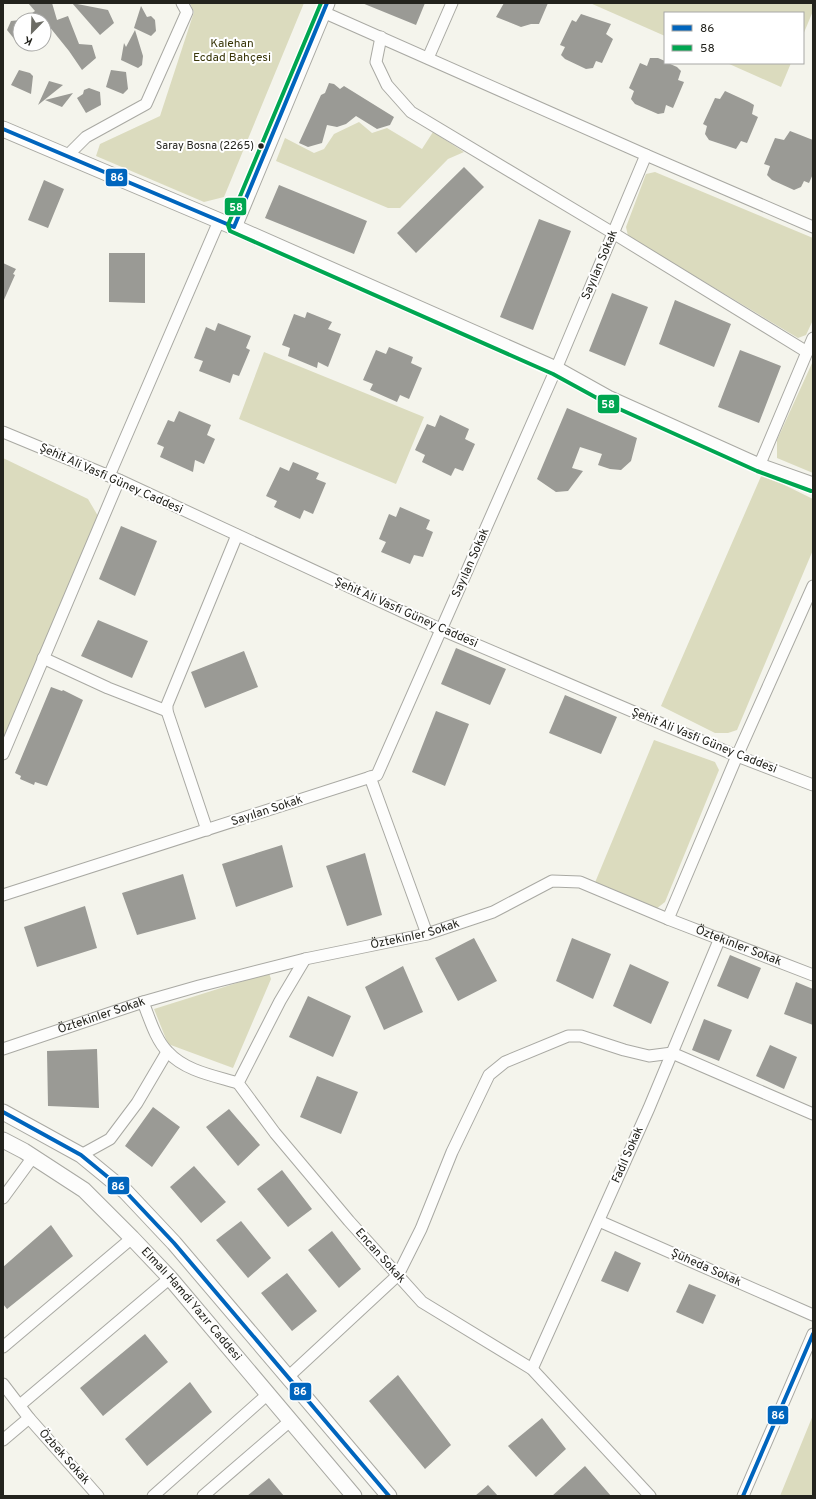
<svg xmlns="http://www.w3.org/2000/svg" width="816" height="1499" viewBox="0 0 816 1499" font-family="Overpass,sans-serif">
<style>
.green{fill:#dbdbbe}
.building{fill:#9a9a95}
.lines{fill:none;stroke-linecap:round;stroke-linejoin:round}
.street-casing{stroke:#a9a9a3;stroke-width:13}
.secondary-casing{stroke:#a9a9a3;stroke-width:17}
.street{stroke:#fdfdfc;stroke-width:11}
.secondary{stroke:#fdfdfc;stroke-width:15}
.bus-1-casing{stroke:#fff;stroke-width:7}
.bus-2-casing{stroke:#fff;stroke-width:7}
.bus-1{stroke:#0065bd;stroke-width:4}
.bus-2{stroke:#00a651;stroke-width:4}
.bus-dot{fill:#23231d;stroke:#fff;stroke-width:1.5}
.labels{text-anchor:middle;dominant-baseline:central;stroke-width:4;stroke-linejoin:round;paint-order:stroke}
.bus-label{font-size:11px;fill:#23231d;stroke:#fff;text-anchor:end}
.park-label{font-size:12px;fill:#393609;stroke:#fff}
.street-label{font-size:12px;fill:#23231d;stroke:#fff}
.line-badge{stroke:#fff;stroke-width:1.5}
.badge-label{font-size:11px;text-anchor:middle;font-weight:bold;fill:#fff}
</style>
<rect width="100%" height="100%" fill="#f4f4ec"/>
<path class="green" d="M190,3H304L224,197L204,202L96,156L100,144L160,116L194,12Z
M590,3H813V11L803,35V13H665V36Z
M727,63H791L781,87Z
M359,122L372,133L387,128L422,149L433,132L464,152L448,159L400,208H388L276,161L285,138L314,153L324,149L334,134Z
M655,172L813,238V320L806,335L798,338L628,236L626,227L646,174Z
M264,352L424,417L396,484L239,419Z
M813,361V473L777,458V440Z
M3,458L88,499L98,516L3,740Z
M762,474L813,499V550L737,730L728,733H715L661,706Z
M654,740L715,762L719,770L665,902L656,909L594,885Z
M269,973L271,979L233,1068L168,1044L154,1009Z
M813,1415V1496H780Z"/>
<path class="building" d="M28,3H52L57,20L68,16L79,44L92,45L96,58L82,70L69,51L44,20H22L35,11Z
M72,3L108,10L114,23L100,35Z
M362,3H425L416,25Z
M504,3H548L539,24H531L521,27L496,17Z
M141,6L147,17L151,16L155,20L156,31L151,36L134,28Z
M581,14L611,24L606,34L613,39L602,63L596,61L593,68L586,69L565,59L561,55L565,47L560,45L572,20L576,22Z
M20,20V46L7,30L11,21Z
M135,30L143,56L142,65L138,68L121,60L124,43L126,47Z
M650,58H658L665,61V63H668L677,67L681,71L678,80L684,82L673,108L666,105L664,113L658,114L635,104L631,99L634,91L629,88L640,63L647,66Z
M19,70L30,73L33,76L31,94L11,85Z
M111,70L126,72L128,89L123,94L106,87Z
M49,81L63,85L38,105Z
M329,83L334,84L340,89L344,86L394,117L390,125L377,129L356,116L346,124L337,127L327,125L322,143L308,147L299,143L321,95L325,93Z
M89,88L100,92L101,105L86,113L77,98L83,94L84,90Z
M725,91L749,102L754,105L752,114L758,117L747,143L741,141L736,149L709,140L705,134L707,126L703,124L715,98L720,99Z
M73,93L62,107L45,100Z
M790,131L813,140V174L809,183L804,181L801,187L794,190L772,180L767,175L770,166L764,164L775,138L784,140Z
M464,167L484,187L416,253L397,233Z
M44,180L64,189L48,228L28,220Z
M279,185L367,221L354,254L265,218Z
M539,219L571,231L533,330L500,317Z
M109,253H145V303L109,302Z
M3,263L16,269L13,274L15,275L3,302Z
M612,293L648,307L625,366L589,351Z
M675,300L731,324L714,367L659,344Z
M307,312L332,322L328,329L341,334L328,367L318,362L317,368L288,356L290,348L282,345L294,314L305,318Z
M218,323L251,336L246,348L250,350L239,376L233,374L230,383L199,371L203,361L194,358L206,327L215,331Z
M389,347L413,357L411,363L422,368L409,399L400,395L397,402L370,390L373,384L363,380L376,350L386,354Z
M740,350L781,366L759,423L718,407Z
M567,408L637,438L631,461L621,470L610,469L598,465L602,454L580,447L572,468L583,471L568,491L556,492L537,479Z
M179,411L211,425L207,435L215,439L204,464L195,460L193,472L160,457L164,447L157,444L168,420L174,422Z
M440,415L469,429L465,439L475,444L463,471L455,468L451,476L422,462L425,455L415,450L427,424L435,427Z
M293,462L319,473L316,479L326,483L313,514L304,510L300,519L274,507L277,501L266,496L280,467L289,471Z
M400,507L430,520L426,529L433,532L423,557L414,555L410,564L381,552L386,542L379,539L389,514L396,517Z
M121,526L157,541L135,596L99,579Z
M98,620L148,641L132,678L81,656Z
M456,648L506,669L490,705L441,684Z
M244,651L258,687L205,708L191,672Z
M51,687L62,691L63,690L83,700L47,786L35,782L34,785L20,779L21,776L15,773Z
M565,695L617,717L601,754L549,733Z
M436,711L469,724L445,786L412,772Z
M282,845L293,887L236,907L222,864Z
M365,853L382,915L347,926L326,866Z
M183,874L196,919L137,935L122,893Z
M85,906L97,948L37,967L24,927Z
M474,938L497,981L458,1001L435,958Z
M572,938L611,954L593,999L556,981Z
M730,955L761,968L748,999L717,986Z
M630,964L669,982L651,1024L613,1006Z
M403,966L423,1012L384,1030L365,987Z
M796,982L813,989V1025L784,1014Z
M308,996L351,1016L333,1057L289,1037Z
M704,1019L732,1030L719,1061L692,1050Z
M770,1045L797,1057L784,1089L756,1076Z
M97,1049L99,1108L48,1106L47,1051Z
M317,1076L358,1092L341,1134L300,1117Z
M153,1107L180,1127L152,1167L125,1146Z
M229,1109L260,1145L238,1166L206,1127Z
M194,1166L226,1202L201,1223L170,1187Z
M282,1170L312,1209L288,1227L257,1189Z
M241,1221L271,1258L248,1278L216,1240Z
M51,1225L73,1256L7,1309L3,1304V1267Z
M332,1231L361,1269L339,1288L308,1250Z
M615,1251L641,1263L628,1292L601,1281Z
M287,1273L317,1311L292,1331L261,1293Z
M689,1284L716,1295L703,1324L676,1312Z
M145,1334L168,1362L103,1416L80,1388Z
M398,1375L451,1445L425,1469L369,1401Z
M190,1382L212,1412L147,1466L125,1439Z
M542,1418L566,1449L536,1477L508,1446Z
M585,1466L611,1496H552Z
M269,1478L284,1496H247Z
M488,1485L498,1496H475Z"/>
<g class="lines">
<defs>
<g id="street">
<path d="M323,12L646,155"/>
<path d="M381,37L376,62L387,85L411,112L613,233L807,352"/>
<path d="M428,58L452,3"/>
<path d="M67,156L86,137L146,104L187,12L182,3"/>
<path d="M3,432L119,480L442,630L737,756L813,785"/>
<path d="M759,466L813,338"/>
<path d="M109,476L219,221"/>
<path d="M43,658L108,688L167,711"/>
<path d="M3,754L119,480"/>
<path d="M370,777L427,934"/>
<path d="M207,830L167,711V705L237,535"/>
<path d="M3,895L377,775L556,369L646,155L813,227"/>
<path d="M668,919L737,756L813,586"/>
<path d="M305,959L280,1001L238,1083L275,1133L349,1221L422,1302L532,1369L650,1496"/>
<path d="M143,1002C149,1017 156,1041 168,1052C185,1071 215,1076 238,1083"/>
<path id="s1" d="M3,1049L143,1002L199,986L305,959L427,934L493,912L552,881L580,882L668,919L813,975"/>
<path d="M81,1155L110,1139L137,1103L167,1052"/>
<path d="M3,1198L33,1157"/>
<path d="M599,1221L813,1315"/>
<path d="M3,1347L132,1238"/>
<path d="M532,1369L649,1108L720,938"/>
<path d="M288,1377L398,1275L421,1229L452,1152L489,1075L505,1062L568,1036H581L624,1050L649,1056L672,1053L813,1114"/>
<path d="M3,1384L29,1418L3,1440"/>
<path d="M20,1405L170,1278"/>
<path d="M29,1418L98,1496"/>
<path d="M153,1496L268,1394"/>
<path d="M203,1496L290,1421"/>
<path d="M743,1496L813,1334"/>
</g>
<g id="secondary">
<path d="M3,129L234,227L556,369L608,398L759,466L813,485"/>
<path d="M234,227L327,3"/>
<path d="M3,1112L81,1155L126,1192L174,1243L389,1496"/>
<path id="s2" d="M3,1140L24,1151L84,1190L132,1238L170,1278L354,1496"/>
</g>
</defs>
<use href="#street" class="street-casing"/>
<use href="#secondary" class="secondary-casing"/>
<use href="#street" class="street"/>
<use href="#secondary" class="secondary"/>
<defs>
<path id="bus-1" d="M3,129L234,227L327,3
M3,1112L81,1155L126,1192L174,1243L389,1496
M743,1496L813,1334"/>
<path id="bus-2" d="M321,3L228,225L230,231L553,374L606,403L757,471L811,491"/>
</defs>
<use href="#bus-1" class="bus-1-casing"/>
<use href="#bus-2" class="bus-2-casing"/>
<use href="#bus-1" class="bus-1"/>
<use href="#bus-2" class="bus-2"/>
</g>
<circle class="bus-dot" cx="261" cy="146" r="3.5"/>
<g class="labels">
<g class="bus-label">
<text x="254" y="146">Saray Bosna (2265)</text>
</g>
<g class="park-label">
<text x="232" y="44">Kalehan<tspan x="232" dy="14">Ecdad Bahçesi</tspan></text>
</g>
<g class="street-label">
<text transform="translate(600 265) rotate(-67)">Sayılan Sokak</text>
<text transform="translate(111 479) rotate(24)">Şehit Ali Vasfi Güney Caddesi</text>
<text transform="translate(471 563) rotate(-66)">Sayılan Sokak</text>
<text transform="translate(406 613) rotate(24)">Şehit Ali Vasfi Güney Caddesi</text>
<text transform="translate(704 741) rotate(22)">Şehit Ali Vasfi Güney Caddesi</text>
<text transform="translate(267 811) rotate(-18)">Sayılan Sokak</text>
<text stroke="none"><textPath href="#s1" startOffset="428">Öztekinler Sokak</textPath></text>
<text stroke="none"><textPath href="#s1" startOffset="775">Öztekinler Sokak</textPath></text>
<text stroke="none"><textPath href="#s1" startOffset="104">Öztekinler Sokak</textPath></text>
<text transform="translate(628 1155) rotate(-66)">Fadıl Sokak</text>
<text transform="translate(380 1256) rotate(48)">Encan Sokak</text>
<text transform="translate(706 1268) rotate(24)">Şüheda Sokak</text>
<text stroke="none"><textPath href="#s2" startOffset="252">Elmalı Hamdi Yazır Caddesi</textPath></text>
<text transform="translate(64 1457) rotate(48)">Özbek Sokak</text>
</g>
</g>
<g class="line-badge">
<rect x="105" y="168" width="23" height="19" rx="4" fill="#0065bd"/>
<rect x="224" y="197" width="23" height="19" rx="4" fill="#00a651"/>
<rect x="597" y="394" width="23" height="20" rx="4" fill="#00a651"/>
<rect x="107" y="1176" width="23" height="19" rx="4" fill="#0065bd"/>
<rect x="289" y="1382" width="23" height="19" rx="4" fill="#0065bd"/>
<rect x="767" y="1405" width="22" height="20" rx="4" fill="#0065bd"/>
</g>
<g class="badge-label">
<text x="117" y="181">86</text>
<text x="236" y="211">58</text>
<text x="608" y="408">58</text>
<text x="118" y="1190">86</text>
<text x="300" y="1395">86</text>
<text x="778" y="1419">86</text>
</g>
<rect width="816" height="1499" fill="none" stroke="#23231d" stroke-width="8"/>
<rect x="664" y="12" width="140" height="52" fill="#ffffff" stroke="#a7a7a5"/>
<rect x="672" y="25" width="20" height="6" fill="#0065bd" stroke="#a7a7a5"/>
<text x="700" y="32" font-size="12" fill="#23231d">86</text>
<rect x="672" y="45" width="20" height="6" fill="#00a651" stroke="#a7a7a5"/>
<text x="700" y="52" font-size="12" fill="#23231d">58</text>
<g transform="translate(32 32) rotate(203)"><circle r="19" fill="#ffffff" stroke="#a7a7a5"/>
<path d="M0-3L7 15L0 10L-7 15Z" fill="#6c6c65"/>
<text y="-6" font-size="11" font-weight="bold" text-anchor="middle" fill="#23231d">K</text>
</g>
</svg>
